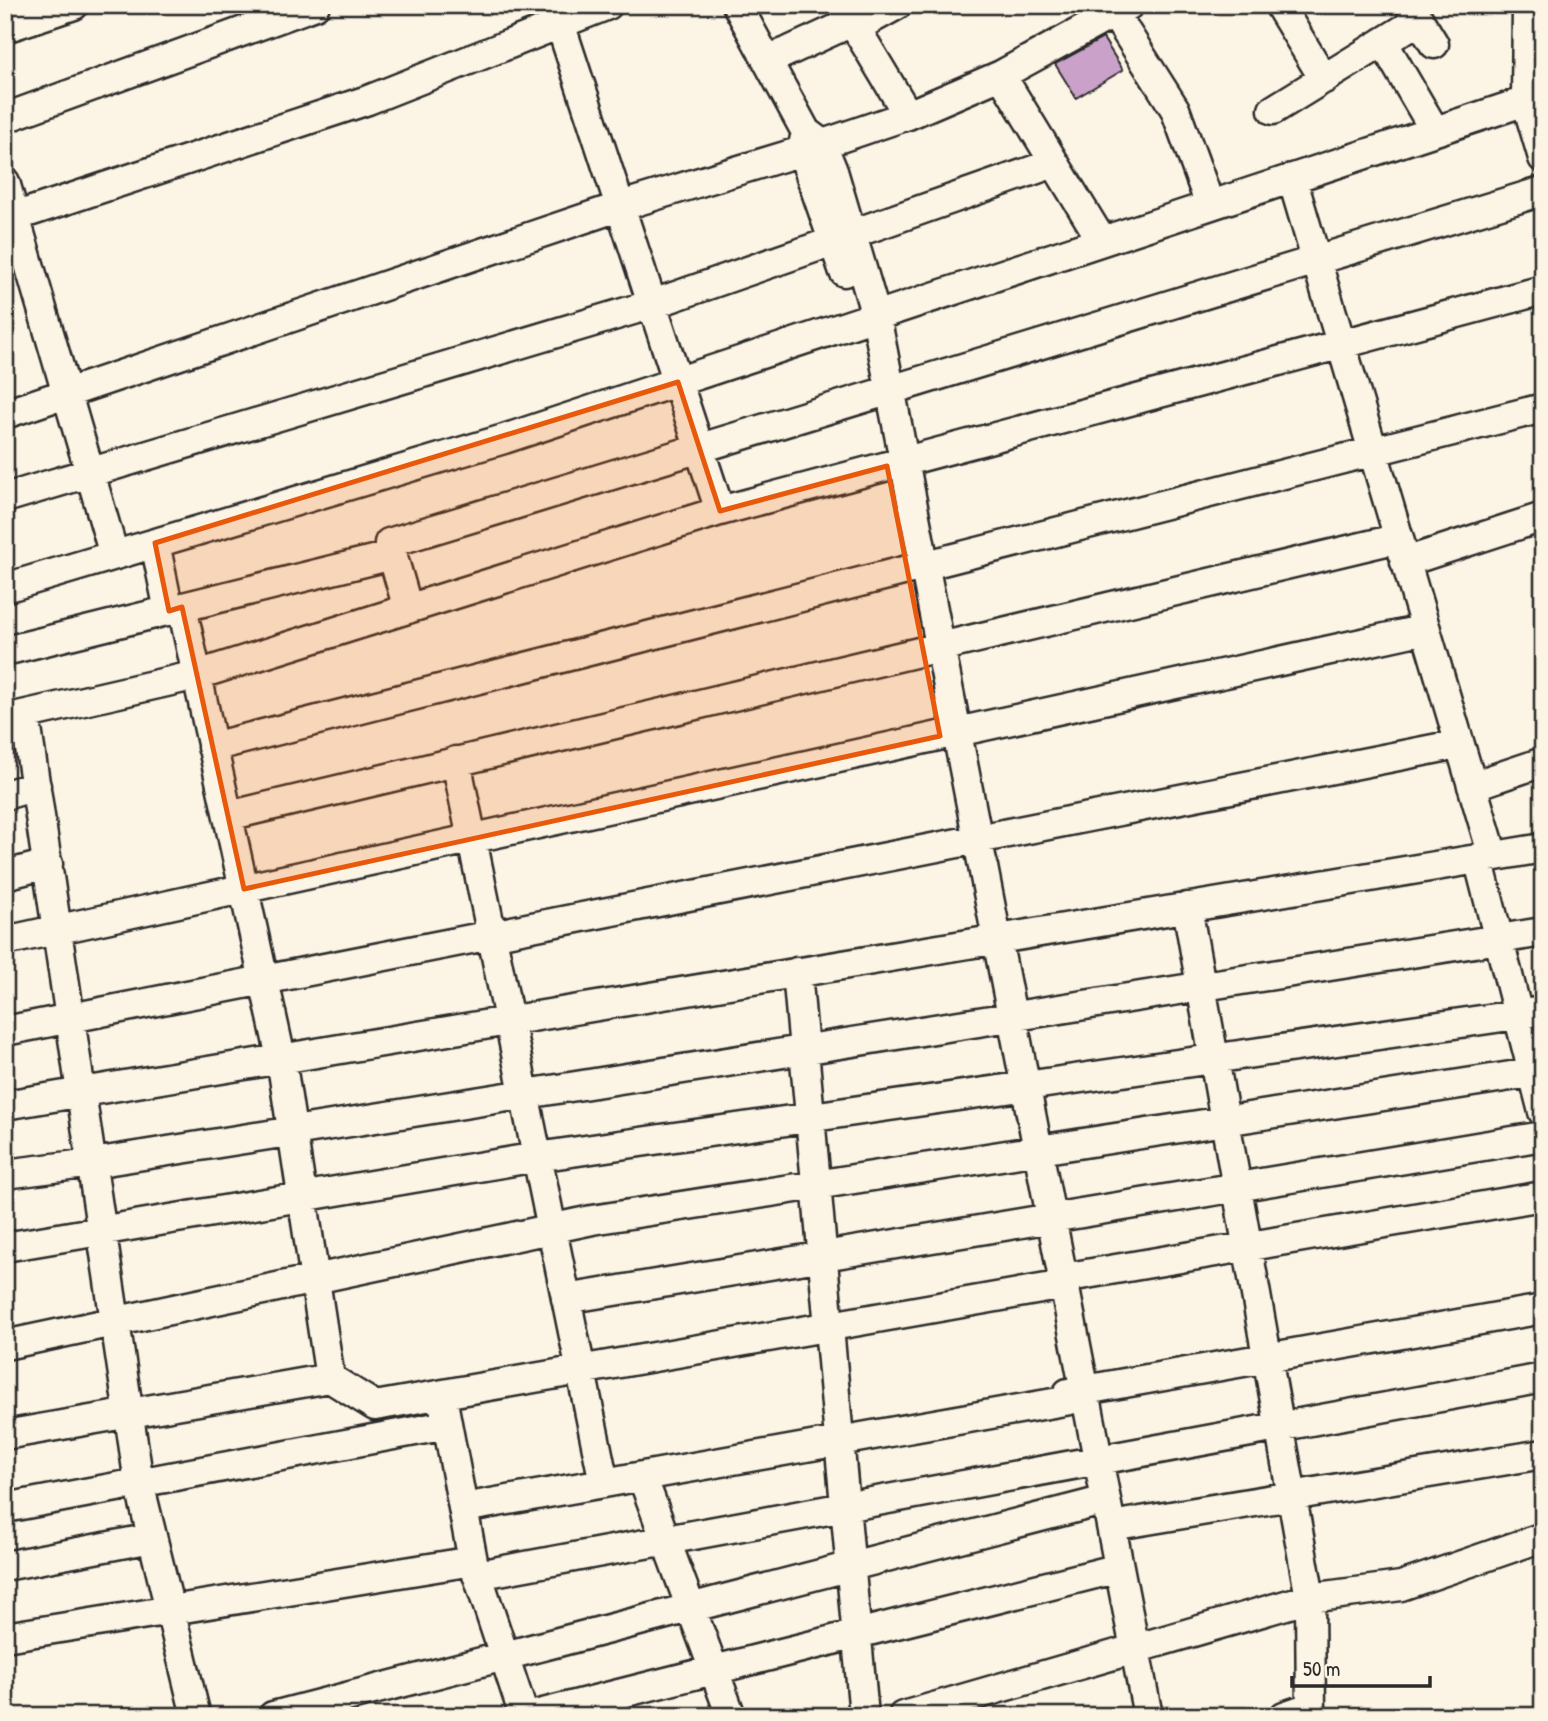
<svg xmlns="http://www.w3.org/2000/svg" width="1548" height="1721" viewBox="0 0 1548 1721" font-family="'Patrick Hand',sans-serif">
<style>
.building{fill:#caa2c9;stroke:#2b2b2b;stroke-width:2}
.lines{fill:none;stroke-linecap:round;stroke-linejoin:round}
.minor-casing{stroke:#2b2b2b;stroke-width:33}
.minor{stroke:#fcf5e5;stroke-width:28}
.marked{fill:#e8590c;fill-opacity:0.2;stroke:#e8590c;stroke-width:5;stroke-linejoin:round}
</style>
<rect width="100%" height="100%" fill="#fcf5e5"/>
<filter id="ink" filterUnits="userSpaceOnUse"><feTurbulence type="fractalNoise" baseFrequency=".0143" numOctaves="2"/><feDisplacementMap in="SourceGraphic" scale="14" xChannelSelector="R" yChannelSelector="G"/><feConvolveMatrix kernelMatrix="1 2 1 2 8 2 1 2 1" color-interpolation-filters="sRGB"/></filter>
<g filter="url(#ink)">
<path class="building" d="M1103,38L1123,70L1076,98L1055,64Z"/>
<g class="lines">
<defs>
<path id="minor" d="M737,5L806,132L822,144L833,171L876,316L1148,1716
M842,5L908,115
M1109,5L1175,109L1210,205
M1279,5L1324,79
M1410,5L1434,44
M1527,5L1526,101L1543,158
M555,8L720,511
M5,28L74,5
M855,28L897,5
M1383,42L1435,131
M767,61L852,22
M1001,75L1102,241
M1273,110L1419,20
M5,118L315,5
M806,132L802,151L844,272
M1292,178L1493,856
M5,182L114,555
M5,220L368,100L608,5
M852,234L1054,163
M5,414L621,206L802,151L908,115L1001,75L1129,5
M5,498L653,304L834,241
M155,543L169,611
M1405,562L1543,517
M5,588L504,439L1526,101
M182,607L281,1058L330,1378
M408,609L389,543L1543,191
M5,651L393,555
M25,715L139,1483L196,1716
M5,719L197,675L720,511L1543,290
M212,747L1543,408
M456,761L604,1483
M1472,786L1543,762
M5,795L36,786
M228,816L1399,538
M1478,858L1543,1112
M5,875L48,864
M1187,907L1310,1598L1311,1716
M5,941L1426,629
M797,972L864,1716
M5,1031L1459,744
M5,1105L1543,848
M5,1174L93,1163L1543,932
M5,1247L537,1157L1543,1011
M1063,1278L1543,1196
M566,1299L1543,1136
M5,1345L592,1220L1543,1071
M1068,1393L1543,1309
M444,1407L473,1561L524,1716
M5,1435L330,1378L375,1406L1064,1285
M642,1476L731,1716
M5,1508L447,1425
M463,1508L1070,1400
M1111,1526L1543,1454
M5,1566L152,1538
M477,1575L1543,1378
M5,1637L473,1561
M273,1716L1106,1500
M531,1716L1119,1568
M903,1716L1310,1598L1401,1586L1543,1537
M1284,1716L1310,1707"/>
</defs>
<use href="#minor" class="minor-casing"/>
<use href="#minor" class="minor"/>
</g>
</g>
<path class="marked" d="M678,382L720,511L887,466L940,736L244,889L182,607L169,611L155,543Z"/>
<rect width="1548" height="1721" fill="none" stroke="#fcf5e5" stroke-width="28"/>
<rect x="14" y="14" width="1520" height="1693" fill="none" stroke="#2b2b2b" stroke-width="2.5" filter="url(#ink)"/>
<path d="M1292 1676v10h138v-10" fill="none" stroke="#2b2b2b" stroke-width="3.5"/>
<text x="1303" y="1676" font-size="21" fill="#2b2b2b" stroke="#fcf5e5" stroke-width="5" paint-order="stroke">50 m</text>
</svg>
